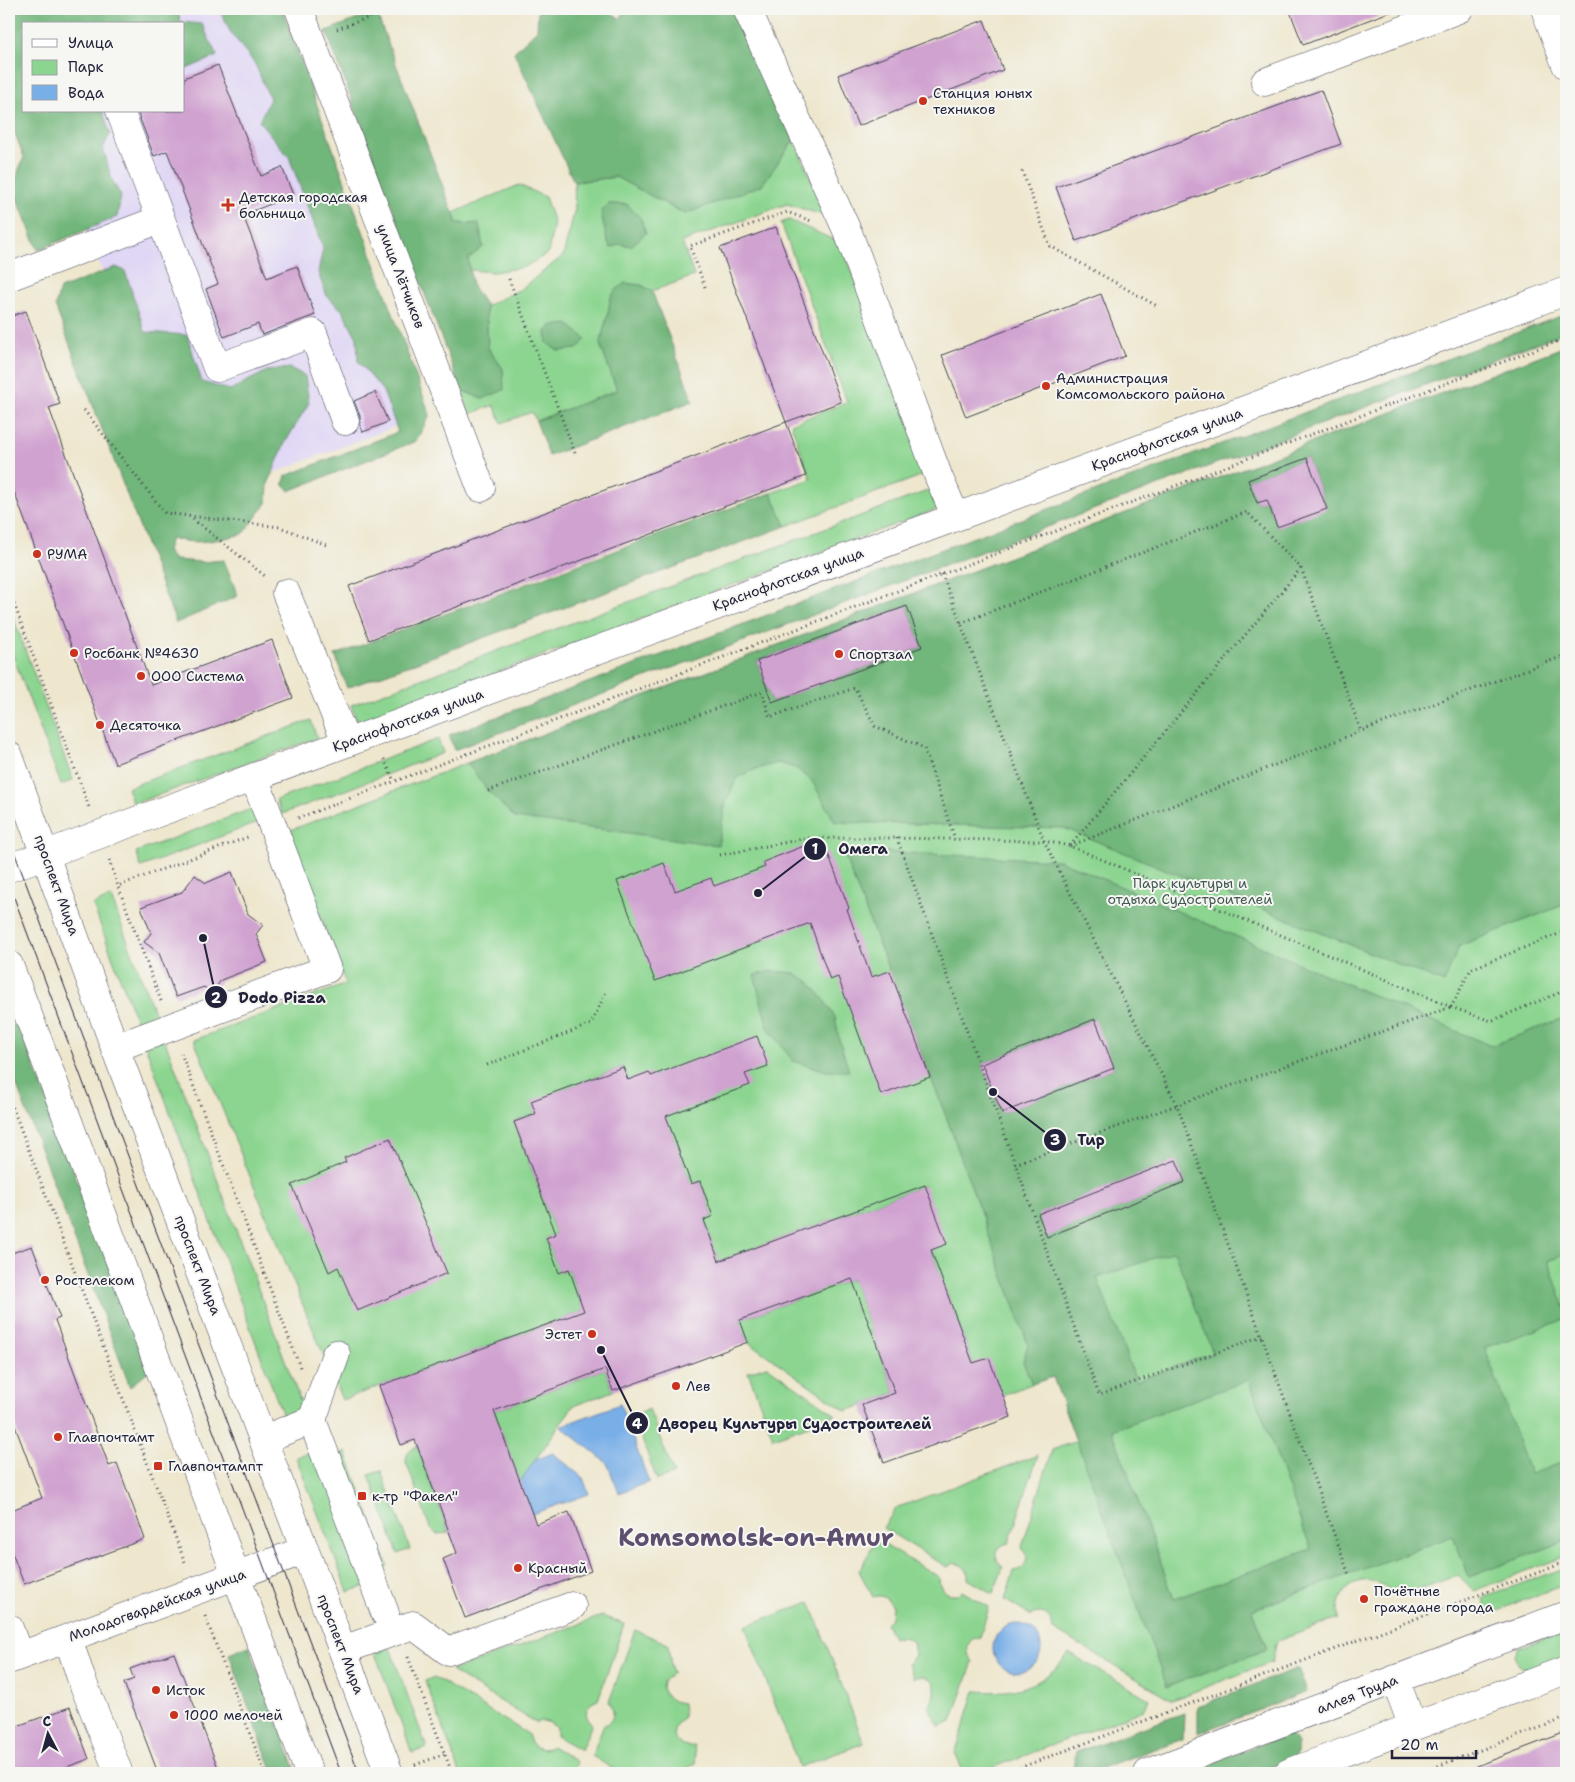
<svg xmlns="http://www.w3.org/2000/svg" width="1575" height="1782" viewBox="0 0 1575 1782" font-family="'Shantell Sans',sans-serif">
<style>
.built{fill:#dfd5f5}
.green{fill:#8cd590;stroke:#577c66}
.forest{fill:#71b67a;stroke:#4a6c5a;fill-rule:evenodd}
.water{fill:#79afe7;stroke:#4e6891}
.building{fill:#d0a2d0}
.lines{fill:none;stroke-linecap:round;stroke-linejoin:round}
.minor-casing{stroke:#414051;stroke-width:29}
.major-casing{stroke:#414051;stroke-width:29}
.path{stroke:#414051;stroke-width:3;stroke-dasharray:1 4;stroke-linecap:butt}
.minor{stroke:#fff;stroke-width:28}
.major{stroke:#fff;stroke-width:28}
.tram{stroke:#22223b;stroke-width:1}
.poi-dot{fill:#c8321e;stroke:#f6f6f2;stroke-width:2}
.labels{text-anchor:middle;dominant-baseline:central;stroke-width:4;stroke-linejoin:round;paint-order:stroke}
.poi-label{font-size:14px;fill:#22223b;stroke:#f6f6f2;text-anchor:start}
.street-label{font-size:14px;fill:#22223b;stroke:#f6f6f2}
.park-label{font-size:14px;fill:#425854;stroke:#f6f6f2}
.town-label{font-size:24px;font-weight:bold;fill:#5f4f6f;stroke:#f6f6f2}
.leader{fill:none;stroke:#22223b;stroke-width:2}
.callout-dot{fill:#22223b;stroke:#f6f6f2;stroke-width:2}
.mark-label{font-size:15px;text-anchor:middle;font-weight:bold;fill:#fff}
.callout-label{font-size:15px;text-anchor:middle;font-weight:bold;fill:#22223b;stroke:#f6f6f2;stroke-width:4;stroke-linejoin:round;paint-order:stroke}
</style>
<rect width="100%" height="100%" fill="#f6f6f2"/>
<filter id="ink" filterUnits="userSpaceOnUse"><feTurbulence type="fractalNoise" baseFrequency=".02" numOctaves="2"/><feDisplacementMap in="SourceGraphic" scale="10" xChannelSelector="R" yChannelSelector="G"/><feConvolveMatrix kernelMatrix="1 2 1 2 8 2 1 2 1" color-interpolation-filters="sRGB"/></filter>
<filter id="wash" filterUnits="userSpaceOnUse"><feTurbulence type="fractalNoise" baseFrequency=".0096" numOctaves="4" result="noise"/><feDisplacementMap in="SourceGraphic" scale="20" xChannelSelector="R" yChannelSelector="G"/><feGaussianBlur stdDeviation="1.12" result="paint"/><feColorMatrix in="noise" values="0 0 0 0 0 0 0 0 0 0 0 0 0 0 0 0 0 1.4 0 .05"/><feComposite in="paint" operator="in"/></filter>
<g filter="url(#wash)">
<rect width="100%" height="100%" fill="#eee7ce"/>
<path class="built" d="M17,9H247L407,422L192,504L40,111H184V24H24Z"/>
<path class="green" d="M794,140L828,217L787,204L682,242L694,276L652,291L641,285L610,299L609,309L600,344L617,390L536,421L532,412L502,423L494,405L470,414L461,390L483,399L503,369L488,348L486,306L521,289L563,256L575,209L574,182L616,177L685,214Z
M519,185L545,197L554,223L548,253L525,267L494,272L469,270L468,259L479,224H457L453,213Z
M789,220L841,243L929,473L786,526L771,493L811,479L791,424L847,402L781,223Z
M1566,346V1556L1474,1591L1458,1575L1397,1597C1373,1568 1335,1579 1338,1619L1277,1641L1272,1662L1172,1700L1053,1629C1052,1617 1043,1608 1031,1616L1005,1600L1014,1571C1023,1569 1025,1566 1027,1557L1022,1547L1052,1450L1076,1441L1053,1376L1002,1395L973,1363L931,1250L925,1185L719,1261L704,1220L713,1216L700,1181L691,1184L649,1073L628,1080L623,1067L532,1101L536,1114L514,1122L556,1234L546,1238L560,1273L569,1269L584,1311L342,1400L194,1040L346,984L288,831Z
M930,490L937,509L358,724L351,705Z
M9,606L73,780L61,785L9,645Z
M311,720L317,738L133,804L127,788Z
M438,739L443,753L282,814L276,800Z
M254,808L259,822L141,867L136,852Z
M111,897L306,1416L286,1424L93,905Z
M852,1279L895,1393L846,1411L748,1342L740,1320Z
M767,1366L836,1415L773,1438L748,1372Z
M605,1369L613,1391L573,1406L520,1482L494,1411Z
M649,1409L674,1474L657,1480L633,1415Z
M417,1446L449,1533L436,1534L430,1528L406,1462C406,1453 410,1450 417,1446Z
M317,1449L369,1585L348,1592L296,1457Z
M346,1452L388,1566L381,1569L339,1455Z
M1038,1455L1009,1543C999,1545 996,1550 997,1560L1003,1568L993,1594L968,1579C969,1570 964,1565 955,1563L947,1567L883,1528L896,1508Z
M381,1471L410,1549L398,1554L369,1475Z
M876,1540L939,1577C939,1590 945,1595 958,1594L962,1591L989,1607L980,1637C966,1638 964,1652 973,1662L952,1721L939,1726L928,1706C942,1692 935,1671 914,1678L908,1665L915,1655L913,1642C906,1637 902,1636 893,1638L886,1623L891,1618L892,1605C887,1598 881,1594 873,1597L859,1571Z
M1566,1567V1584L1486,1615L1483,1598Z
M810,1602L864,1743L799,1767L745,1626Z
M602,1616L624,1624L598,1700C586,1704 582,1715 592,1724L581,1750L556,1736V1727L548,1722L540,1721L536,1723L451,1671Z
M635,1630L668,1644L672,1673L663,1682L662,1688C666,1698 672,1702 683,1703L684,1717C667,1728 672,1748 694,1746L696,1763L689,1767L685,1773H637L627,1770L618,1772L592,1756L603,1726C614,1721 616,1713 609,1702Z
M1566,1630V1657L1527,1672L1517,1664L1515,1656L1518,1648Z
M372,1645L390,1648L427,1748L412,1753Z
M1069,1653L1149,1699L1144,1710L979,1773H964L955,1754L975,1691C1017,1694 1043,1687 1069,1653Z
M434,1677L528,1734C530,1746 541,1753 552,1746L577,1762L573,1773H460L425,1681Z"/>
<path class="forest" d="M9,9H177L181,22L202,24L217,56L184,70V24H24V111H103L110,134L103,148L112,180L121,196L117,217L38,250L14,191L19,169L24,157L9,118Z
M219,9H282L430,415L416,441L289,491L283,484L286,476L398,432L383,391L358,361L357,338L342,310L327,296L318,273L323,248L289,157L259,121L270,99L255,64L231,33Z
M538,9H604L620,19L626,9H731L794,140L762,185L685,214L616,177L574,182L514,52L537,30Z
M376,12L457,223L479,224L483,247L468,259L472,285L486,306L488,348L503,369L504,390L483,399L461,390L326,31Z
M608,204H627L641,219L646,233L631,246L620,244L611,248L607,240L601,212Z
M116,267L125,271L145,332L187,335L202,382L230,390L267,371L290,368L305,376L309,403L285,443L268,484L267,503L243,534C216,540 198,546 171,538L167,551L174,560L202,562L224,560L238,596L176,623L55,306L60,289Z
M625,283L641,285L652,291L693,401L549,456L536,421L617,390L600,344L609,309L610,299L615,291Z
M1566,314V332L454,750L449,735Z
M568,324L586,339L577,349L558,351L547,343L546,332L551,326Z
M1566,346V904L1459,946L1444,983L1064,828L835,822L812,781L796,768L778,763L756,769L738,777L726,801L718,845L515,818L488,791L467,763ZM1307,458L1327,508L1277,527L1267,500L1257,503L1249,480ZM907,606L922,647L772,702L757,661Z
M771,493L786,526L347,688L335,655Z
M842,850L1059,860L1491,1046L1566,1017V1254L1548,1261L1566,1311V1319L1485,1348L1530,1474L1566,1461V1541L1469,1577L1453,1536L1252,1610L1267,1649L1167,1687L1053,1377L1032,1384L1023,1362L1028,1344L947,1119ZM1094,1019L1114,1068L1002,1113L982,1064ZM1176,1160L1185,1182L1048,1236L1039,1214ZM1174,1251L1213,1353L1136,1381L1097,1278ZM1249,1380L1311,1549L1174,1599L1112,1430Z
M772,971L794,973L808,981L822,997L835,1017L839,1039L849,1071H826L793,1061L768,1028L754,975Z
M9,998L148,1371L130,1387L9,1065Z
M249,1646L297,1773H273L229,1654Z
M1298,1668L1307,1692L1198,1733V1706Z
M1184,1713L1183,1739L1087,1773H1077L1073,1769L1076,1752Z
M1286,1734C1297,1738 1300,1747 1295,1758L1254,1773H1202V1767Z"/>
<path class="water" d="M620,1404L649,1482L619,1493L607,1463L561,1426Z
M553,1453L583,1478L589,1494L532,1514L520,1482L535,1460Z
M993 1648a24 24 0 1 1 48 0a24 24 0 1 1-48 0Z"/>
<g id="blocks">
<path class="building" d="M1289,9H1392V11L1303,45Z
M984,20L1003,70L858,126L838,75Z
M218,65L261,176L282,167L293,195L243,215L267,278L297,266L315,315L262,335L258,324L224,337L206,289L218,284L167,151L154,156L137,111H184V78Z
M1321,90L1341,144L1076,241L1056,187Z
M776,227L841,402L786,422L720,248Z
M1101,294L1125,356L966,417L942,355Z
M26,311L60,404L49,408L151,685L272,640L293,698L115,764L9,478V317Z
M375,392L388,422L363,432L360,425V416L354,401Z
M786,422L806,476L369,640L349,586Z
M1307,458L1327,509L1277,527L1267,500L1257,503L1248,480Z
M907,606L922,647L772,702L757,661Z
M809,844L813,857L827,851L849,908L847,909L871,977L890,971L930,1077L881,1095L838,977L830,980L810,923L655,981L617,881L664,863L675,891L711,878L714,886L765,867L763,862Z
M232,872L248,914L263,925L256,934L267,962L221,980L212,993L204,987L176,997L159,953L144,942L151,933L141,907L182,892L195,875L206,883Z
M1095,1019L1114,1068L1002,1113L982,1064Z
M757,1036L768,1066L745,1074L750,1085L666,1116L691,1184L700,1181L713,1216L704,1220L719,1261L925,1185L947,1244L931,1250L973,1363L989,1358L1011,1417L884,1463L862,1405L895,1393L852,1279L740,1320L748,1342L681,1367L613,1391L605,1369L494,1411L536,1524L569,1512L591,1571L465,1618L443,1559L457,1553L415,1440L401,1445L379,1386L584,1311L569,1269L559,1273L546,1238L556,1234L514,1122L536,1114L531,1101L623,1067L628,1080L649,1072L651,1076Z
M390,1138L447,1273L357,1311L338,1267L329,1272L292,1185L346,1162L344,1158Z
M1176,1160L1185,1182L1047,1237L1038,1214Z
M32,1246L60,1318L55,1320L109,1466L117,1463L145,1539L24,1584L9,1545V1511L42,1498L9,1410V1254Z
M174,1653L184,1679L220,1773H158L124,1683L134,1679L130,1669Z
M70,1707L89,1759L50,1773H9V1729Z
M1566,1732V1773H1465L1464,1771Z"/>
</g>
</g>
<g filter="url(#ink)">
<use href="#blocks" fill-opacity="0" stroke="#414051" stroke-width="1"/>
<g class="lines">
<defs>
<path id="minor" d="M299,9L481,488
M747,9L849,235L939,478L956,517
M1545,9L1566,65
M1265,82L1459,9
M120,111L217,368L313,333L345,421
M9,277L161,219
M286,593L346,742
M9,868L1566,291
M115,1048L327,969L254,777
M336,1354L312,1420L385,1613
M264,1439L312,1420
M9,1628L19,1656
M68,1638L81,1678L118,1771
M343,1650L413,1625L448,1651L572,1606
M9,1660L305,1550"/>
<path id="major" d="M9,756L115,1048L389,1773
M9,965L50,1072L309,1773
M1395,1679L1413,1727
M1148,1773L1566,1615
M1288,1773L1566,1670"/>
</defs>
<use href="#minor" class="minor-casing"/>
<use href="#major" class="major-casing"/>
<path class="path" d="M337,29L392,9
M1022,171L1050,246L1157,306
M509,279L575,453
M705,287L690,246L787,212L811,221
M84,410L165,513L280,527L329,546
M189,516L265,576
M942,574L1044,841L1177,1105L1451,1007
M9,590L90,810
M961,623L1247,512L1301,568L1361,731
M384,759L394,781
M488,791L762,692L770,717L855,688L875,726L924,748L955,839
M298,818L1566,338
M897,838L1099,1395L1262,1336
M1070,846L1361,731L1566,655
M1070,846L1301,568
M720,855L808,838H897L1044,841L1070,846L1451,1007
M109,860L118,886
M1566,931L1471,969L1451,1007L1491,1021L1566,990
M161,1001L118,886L248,837
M181,1053L301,1370
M487,1065L591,1024L606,992
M9,1098L186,1565
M1015,1164L1177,1105L1349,1575
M205,1616L265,1773
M408,1657L452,1773
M415,1765L445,1754
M1006,1773L1566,1562
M1419,1773L1566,1718"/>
<use href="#minor" class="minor"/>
<use href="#major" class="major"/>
<path class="tram" d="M9,838L359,1773
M9,884L341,1773"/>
</g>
</g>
<g class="poi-dot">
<circle cx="923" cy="101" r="5"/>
<path d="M225.5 197.5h5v5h5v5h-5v5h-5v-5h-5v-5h5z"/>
<circle cx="1046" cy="386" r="5"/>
<circle cx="37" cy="554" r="5"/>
<circle cx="74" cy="653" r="5"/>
<circle cx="839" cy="654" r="5"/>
<circle cx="141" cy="676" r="5"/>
<circle cx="100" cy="725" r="5"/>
<circle cx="45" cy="1280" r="5"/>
<circle cx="592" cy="1334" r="5"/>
<circle cx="676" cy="1386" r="5"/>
<circle cx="58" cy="1437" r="5"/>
<rect x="153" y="1461" width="10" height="10" rx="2.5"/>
<rect x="357" y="1491" width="10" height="10" rx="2.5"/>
<circle cx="518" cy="1568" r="5"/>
<circle cx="1364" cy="1599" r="5"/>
<circle cx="156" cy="1690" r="5"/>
<circle cx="174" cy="1715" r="5"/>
</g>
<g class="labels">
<g class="poi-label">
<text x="933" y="93">Станция юных<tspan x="933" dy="16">техников</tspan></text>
<text x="239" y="197">Детская городская<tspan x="239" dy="16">больница</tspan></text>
<text x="1056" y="378">Администрация<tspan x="1056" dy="16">Комсомольского района</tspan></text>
<text x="47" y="554">РУМА</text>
<text x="84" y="653">Росбанк №4630</text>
<text x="849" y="654">Спортзал</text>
<text x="151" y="676">ООО Система</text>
<text x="110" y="725">Десяточка</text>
<text x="55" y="1280">Ростелеком</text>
<text x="582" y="1334" text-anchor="end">Эстет</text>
<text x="686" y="1386">Лев</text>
<text x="68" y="1437">Главпочтамт</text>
<text x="168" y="1466">Главпочтампт</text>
<text x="372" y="1496">к-тр "Факел"</text>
<text x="528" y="1568">Красный</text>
<text x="1374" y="1591">Почётные<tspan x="1374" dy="16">граждане города</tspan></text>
<text x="166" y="1690">Исток</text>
<text x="184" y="1715">1000 мелочей</text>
</g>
<g class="street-label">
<text transform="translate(401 276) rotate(69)">улица Лётчиков</text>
<text transform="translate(1167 439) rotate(-20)">Краснофлотская улица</text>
<text transform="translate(788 579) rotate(-20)">Краснофлотская улица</text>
<text transform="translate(408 720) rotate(-20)">Краснофлотская улица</text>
<text transform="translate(57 885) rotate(70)">проспект Мира</text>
<text transform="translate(198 1265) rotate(69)">проспект Мира</text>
<text transform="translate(157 1605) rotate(-20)">Молодогвардейская улица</text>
<text transform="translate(341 1644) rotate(69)">проспект Мира</text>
<text transform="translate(1357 1694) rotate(-21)">аллея Труда</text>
</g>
<g class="park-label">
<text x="1190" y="883">Парк культуры и<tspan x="1190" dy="16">отдыха Судостроителей</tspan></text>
</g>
<g class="town-label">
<text x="756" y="1538">Komsomolsk-on-Amur</text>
</g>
</g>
<path class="leader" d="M758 893L815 849M203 938L216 997M993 1092L1055 1140M601 1350L637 1423"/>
<g class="callout-dot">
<circle cx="758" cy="893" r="5"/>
<circle cx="203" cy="938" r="5"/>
<circle cx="993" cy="1092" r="5"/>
<circle cx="601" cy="1350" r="5"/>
<circle cx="815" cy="849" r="12"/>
<circle cx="216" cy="997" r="12"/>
<circle cx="1055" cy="1140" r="12"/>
<circle cx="637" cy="1423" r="12"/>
</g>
<g class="mark-label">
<text x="815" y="854">1</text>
<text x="216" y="1003">2</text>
<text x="1055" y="1145">3</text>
<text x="637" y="1429">4</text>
</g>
<g class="callout-label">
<text x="863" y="854">Омега</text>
<text x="282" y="1003">Dodo Pizza</text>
<text x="1091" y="1145">Тир</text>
<text x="795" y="1429">Дворец Культуры Судостроителей</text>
</g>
<rect width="1575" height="1782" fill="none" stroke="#f6f6f2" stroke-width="30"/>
<rect x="22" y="22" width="162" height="90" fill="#f6f6f2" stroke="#a1a1a9"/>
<rect x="32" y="39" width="25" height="8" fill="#ffffff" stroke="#a1a1a9"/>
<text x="68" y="48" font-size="15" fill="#22223b">Улица</text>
<rect x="32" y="60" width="25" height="15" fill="#8cd590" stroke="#a1a1a9"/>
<text x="68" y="72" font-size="15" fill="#22223b">Парк</text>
<rect x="32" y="85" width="25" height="15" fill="#79afe7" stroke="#a1a1a9"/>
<text x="68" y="98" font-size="15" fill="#22223b">Вода</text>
<g transform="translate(48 1734) rotate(354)" stroke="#f6f6f2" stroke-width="4" paint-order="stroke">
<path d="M0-4L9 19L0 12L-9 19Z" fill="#22223b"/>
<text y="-8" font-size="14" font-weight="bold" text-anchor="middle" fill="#22223b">С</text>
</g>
<path d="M1392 1750v8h84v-8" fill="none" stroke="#22223b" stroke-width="2.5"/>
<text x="1400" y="1750" font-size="15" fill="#22223b" stroke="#f6f6f2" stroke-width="4" paint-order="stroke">20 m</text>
</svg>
